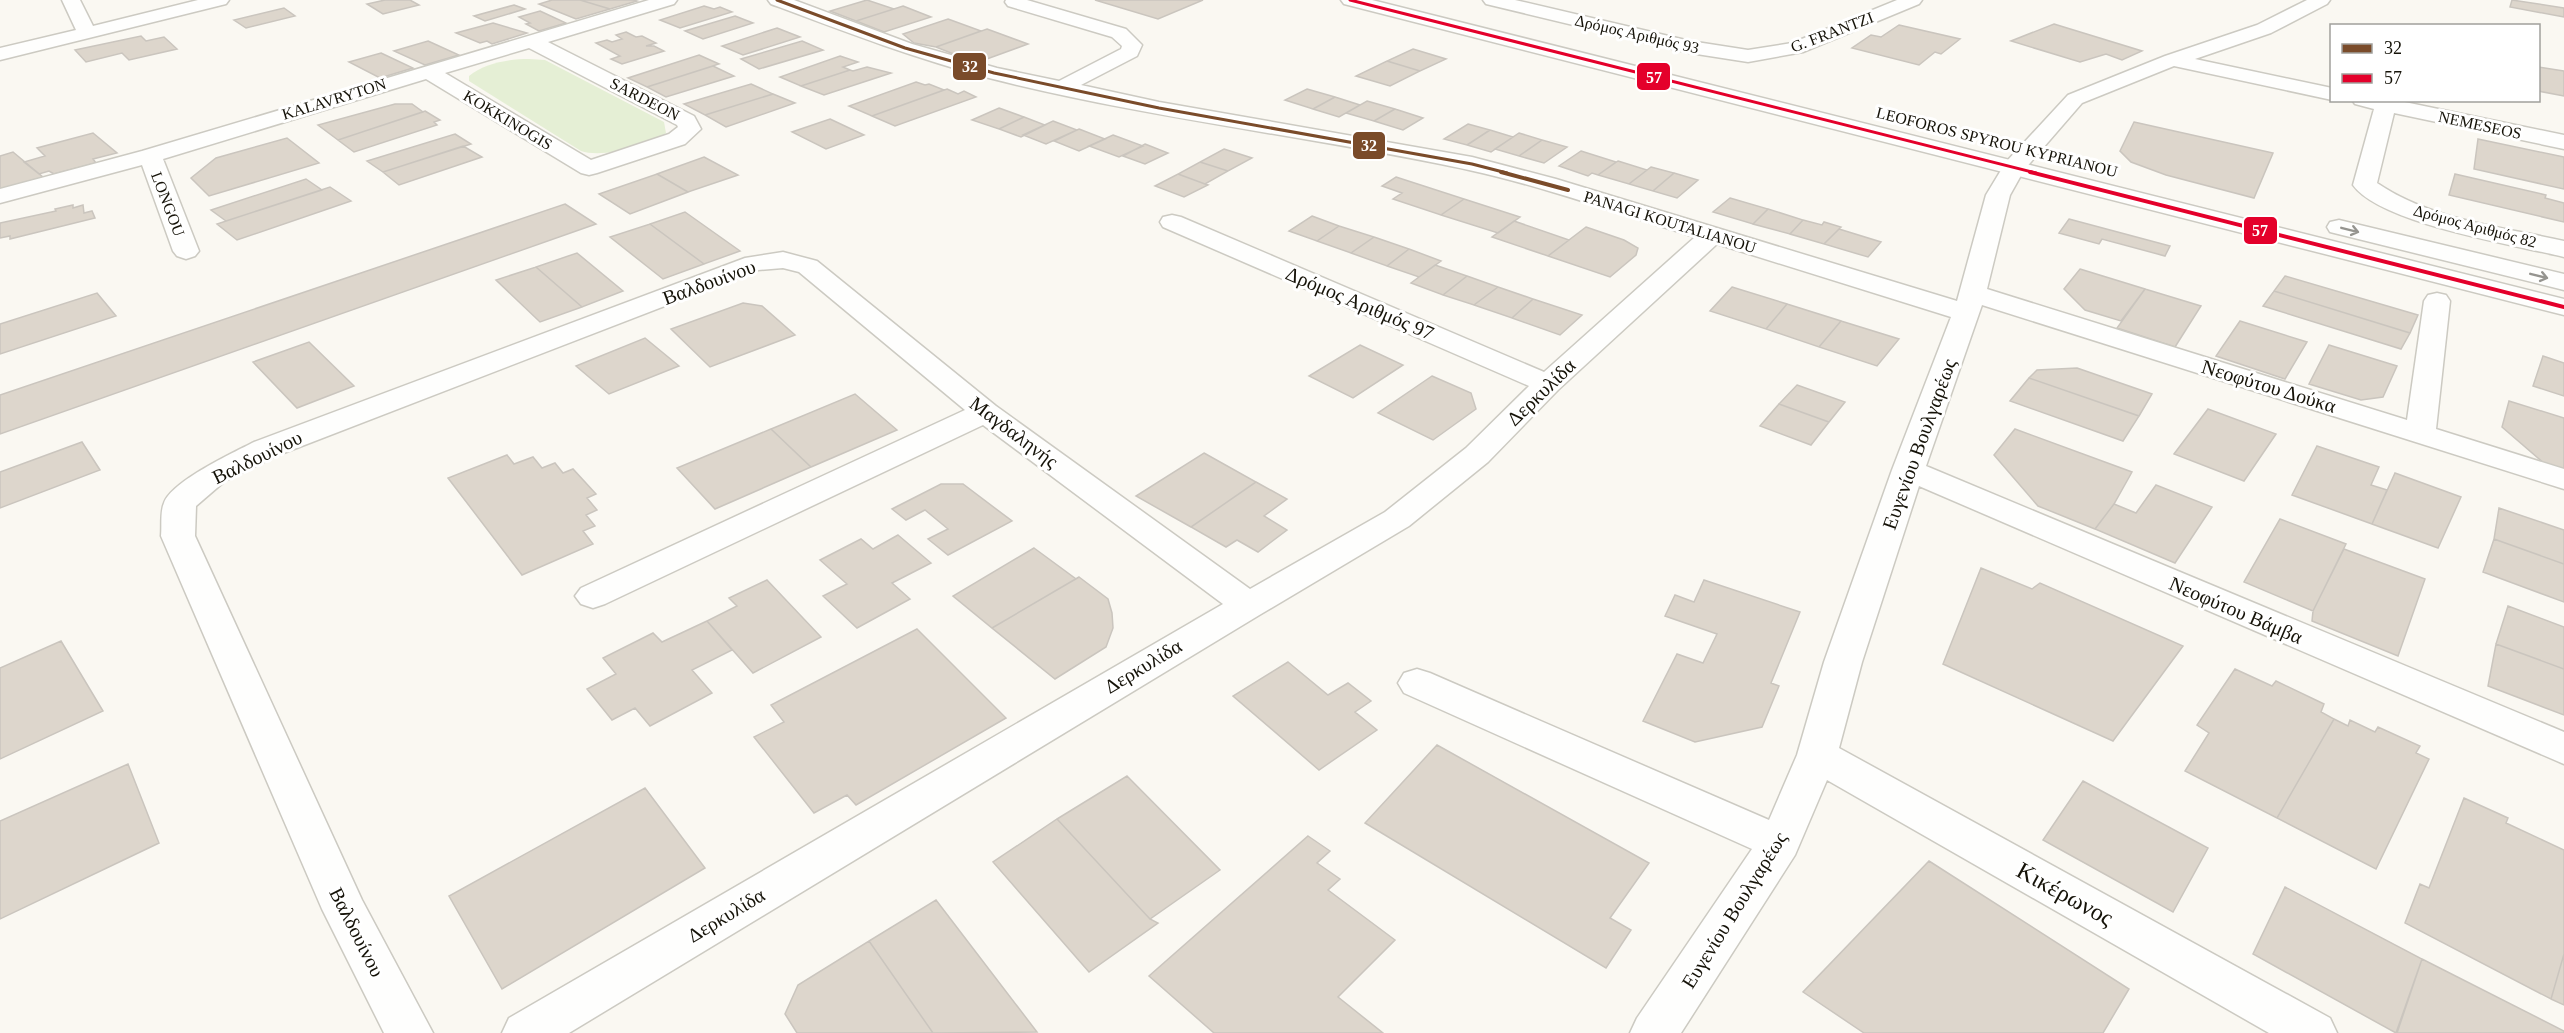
<svg xmlns="http://www.w3.org/2000/svg" width="2564" height="1033" viewBox="0 0 2564 1033" font-family="'Times New Roman',serif">
<style>
.green{fill:#e5efd5}
.building{fill:#ddd6cc;stroke:#cac5be;stroke-width:1.5}
.lines{fill:none;stroke-linecap:round;stroke-linejoin:round}
.street-casing{stroke:#cccac2;stroke-width:3}
.primary-casing{stroke:#cccac2;stroke-width:3}
.street{fill:#fefefd;fill-rule:evenodd}
.primary{fill:#fefefd;fill-rule:evenodd}
.bus-1-far1-casing{stroke:#fff;stroke-width:6}
.bus-1-casing{stroke:#fff;stroke-width:8}
.bus-2-far1-casing{stroke:#fff;stroke-width:6}
.bus-2-casing{stroke:#fff;stroke-width:8}
.bus-1-far1{stroke:#7a4b2a;stroke-width:3}
.bus-1{stroke:#7a4b2a;stroke-width:4}
.bus-2-far1{stroke:#e4002b;stroke-width:3}
.bus-2{stroke:#e4002b;stroke-width:4}
.oneway{stroke:#95948f}
.labels{text-anchor:middle;dominant-baseline:central;stroke-width:6;stroke-linejoin:round;paint-order:stroke}
.far-street-label{font-size:16px;fill:#151208;stroke:#fff}
.street-label{font-size:20px;fill:#151208;stroke:#fff}
.near-street-label{font-size:24px;fill:#151208;stroke:#fff}
.line-badge{stroke:#fff;stroke-width:2}
.badge-label{font-size:16px;text-anchor:middle;font-weight:bold;fill:#fff}
</style>
<rect width="100%" height="100%" fill="#faf8f2"/>
<path class="green" d="M529,59L545,60L664,122L666,133C650,147 601,158 581,151L469,81V76C485,63 509,59 529,59Z"/>
<path class="building" d="M385,0H410L419,5L383,14L367,4Z
M552,0H580L610,9L576,19L539,4Z
M580,0H633L637,1L610,9Z
M867,0L894,9L856,21L830,11Z
M1095,0H1203L1158,19Z
M2512,0L2564,8V17L2510,7Z
M514,5L525,9L485,21L474,16Z
M704,6L714,9L720,7L732,12L680,28L660,20Z
M903,6L931,17L884,32L856,21Z
M284,8L295,16L246,28L234,20Z
M540,11L566,23L539,31L526,24L530,23L519,17Z
M735,16L753,23L703,39L685,31Z
M948,19L981,31L936,47L914,43L903,34Z
M493,23L527,33L492,44L487,41L480,43L456,33Z
M2054,24L2142,51L2122,60L2106,54L2080,62L2011,41Z
M1899,25L1960,39L1941,54L1935,52L1919,65L1852,48L1871,35L1881,37Z
M777,28L800,37L743,55L722,46Z
M987,29L1028,44L976,63L936,47Z
M626,32L636,37L642,36L656,43L646,46H654L664,51L622,64L611,59L620,56L596,43L607,40L612,42L622,39L616,35Z
M141,36L146,41L164,37L177,49L129,60L122,53L86,62L75,50Z
M428,41L459,55L425,65L394,51Z
M802,41L823,50L759,69L741,59Z
M1413,49L1446,59L1420,71L1387,61Z
M381,53L413,68L380,78L349,62Z
M699,55L719,64L647,87L628,78Z
M840,56L858,62L843,67L850,70L801,86L780,77Z
M1387,61L1420,71L1390,86L1356,76Z
M713,66L734,76L666,97L647,87Z
M867,67L891,73L824,95L801,86L850,70L853,71Z
M2538,67L2564,71V96L2538,91Z
M916,82L925,85L929,84L944,90L872,116L849,106Z
M751,84L773,94L705,115L684,104Z
M947,89L958,94L964,91L976,97L895,126L872,116Z
M1307,89L1335,97L1313,109L1285,100Z
M773,94L795,103L726,127L705,115Z
M1335,97L1360,105L1339,117L1313,109Z
M1367,101L1395,109L1374,121L1346,113Z
M395,104H412L423,112L338,140L318,125Z
M999,108L1024,117L999,129L972,120Z
M1395,109L1423,118L1403,130L1374,121Z
M425,111L440,120L434,122L437,125L354,152L338,140Z
M1024,117L1045,125L1021,137L999,129Z
M830,119L864,135L826,149L792,132Z
M1053,121L1077,130L1046,144L1023,135Z
M2134,122L2273,153L2254,198L2166,175L2131,162L2120,151Z
M1468,124L1490,130L1467,145L1444,139Z
M1079,129L1105,139L1079,151L1054,141Z
M1490,130L1513,137L1491,152L1467,145Z
M93,133L117,153L93,159L96,163L54,174L49,171L39,174L24,162L45,156L37,148Z
M1519,133L1542,140L1519,156L1495,149Z
M455,134L471,144L383,172L367,161Z
M1113,135L1143,146L1119,157L1089,146Z
M287,138L319,163L209,196L191,178L216,158Z
M2478,139L2564,157V189L2474,169Z
M1542,140L1567,147L1544,163L1519,156Z
M1145,144L1168,153L1145,164L1123,156Z
M463,146L482,157L399,185L383,172Z
M1224,149L1252,158L1228,171L1200,162Z
M1581,151L1616,162L1598,175L1592,173L1588,176L1559,166Z
M13,152L44,178L0,190V156Z
M704,157L738,175L688,192L657,174Z
M1618,161L1647,170L1629,184L1598,175Z
M1200,162L1228,171L1205,184L1178,174Z
M1651,167L1674,173L1653,191L1629,184Z
M1674,173L1698,180L1677,198L1653,191Z
M657,174L688,192L630,214L599,194Z
M1178,174L1205,184L1208,185L1184,197L1155,186Z
M2455,174L2546,195L2545,198L2564,203V222L2449,195Z
M1396,177L1464,199L1441,215L1393,199L1402,193L1382,186Z
M306,179L322,190L226,221L211,210Z
M330,187L351,201L237,240L217,224Z
M1730,198L1768,209L1753,224L1713,212Z
M1464,199L1520,217L1498,233L1441,215Z
M565,204L596,224L0,434V395Z
M73,205V208L83,205L84,213L92,211L95,218L10,239V236L0,238V223L56,211L55,209Z
M1768,209L1803,220L1790,234L1753,224Z
M685,212L740,251L704,264L650,224Z
M1312,216L1339,226L1317,241L1289,231Z
M2069,219L2170,246L2165,256L2102,239L2099,244L2059,233Z
M1803,220L1822,225L1824,222L1841,227L1824,244L1790,234Z
M1514,221L1569,240L1548,256L1492,237Z
M650,224L704,264L663,279L610,237Z
M1339,226L1374,237L1351,253L1317,241Z
M1586,227L1624,240L1638,248L1636,255L1610,277L1548,256Z
M1839,229L1881,242L1868,257L1824,244Z
M1374,237L1409,249L1387,266L1351,253Z
M1409,249L1441,261L1419,277L1387,266Z
M577,253L623,291L582,307L536,267Z
M1435,265L1467,276L1443,295L1411,283Z
M536,267L582,307L540,322L496,280Z
M2080,269L2145,289L2121,321L2085,310L2064,289Z
M1467,276L1498,287L1474,305L1443,295Z
M2285,276L2418,315L2410,333L2274,291Z
M1498,287L1533,299L1512,318L1474,305Z
M1732,287L1787,304L1766,329L1710,311Z
M2145,289L2201,306L2175,347L2117,328Z
M2274,291L2410,333L2401,349L2263,306Z
M97,293L116,316L0,354V324Z
M1533,299L1582,315L1560,335L1512,318Z
M743,303L762,306L795,335L710,367L671,329Z
M1787,304L1841,321L1819,347L1766,329Z
M1841,321L1899,339L1877,366L1819,347Z
M2240,321L2307,342L2285,379L2216,356Z
M645,338L679,366L609,394L576,366Z
M309,342L354,386L297,408L253,362Z
M1360,345L1403,365L1353,398L1309,376Z
M2329,345L2397,366L2383,397L2361,400L2309,384Z
M2543,356L2564,363V396L2533,386Z
M2077,368L2152,394L2139,416L2029,378L2037,370Z
M1432,376L1471,393L1476,409L1433,440L1378,413Z
M2029,378L2139,416L2123,441L2010,401Z
M1797,385L1845,402L1829,422L1779,404Z
M855,394L897,430L811,467L771,429Z
M2509,401L2564,418V470L2545,464L2502,427Z
M1779,404L1829,422L1811,445L1760,426Z
M2208,409L2276,434L2244,481L2174,454Z
M771,429L811,467L715,509L677,468Z
M2015,429L2132,472L2114,504L2095,529L2038,506L1994,455Z
M82,442L100,470L0,508V472Z
M2317,446L2379,467L2371,485L2387,490L2372,524L2292,495Z
M1204,453L1256,482L1191,527L1136,496Z
M507,455L514,464L533,457L542,468L555,463L563,473L573,469L596,494L587,498L597,510L586,515L595,526L583,531L593,544L522,575L448,478Z
M2395,473L2461,497L2438,548L2372,524Z
M1256,482L1287,499L1264,516L1287,530L1258,552L1237,540L1226,547L1191,527Z
M941,484H963L1012,521L948,555L928,539L948,529L925,510L906,520L892,509Z
M2156,485L2212,507L2175,563L2095,529L2114,504L2136,513Z
M2499,508L2564,530V564L2494,539Z
M2280,519L2346,544L2313,611L2244,582Z
M898,535L931,563L892,583L910,599L857,628L823,596L847,584L820,560L861,539L873,549Z
M2494,539L2564,564V602L2483,572Z
M1034,548L1076,579L992,628L953,596Z
M2344,549L2425,579L2398,656L2312,621L2313,611Z
M1981,568L2032,589L2040,583L2183,646L2113,741L1943,664Z
M1079,577L1108,599L1112,613L1113,628L1106,647L1055,679L992,628Z
M767,580L821,637L753,673L707,621L737,606L729,598Z
M1704,580L1800,612L1771,683L1779,686L1762,727L1695,742L1643,721L1677,654L1703,663L1717,634L1665,616L1675,595L1694,602Z
M2508,606L2564,627V669L2496,644Z
M707,621L732,650L692,670L712,693L650,726L635,708L612,720L587,689L616,674L603,658L653,633L662,642Z
M917,629L1006,718L856,805L847,795L814,813L754,737L784,722L771,705Z
M61,641L103,711L0,759V668Z
M2496,644L2564,669V715L2488,686Z
M1288,662L1328,695L1348,683L1371,701L1355,712L1377,730L1319,770L1233,696Z
M2235,669L2272,686L2276,681L2324,704L2321,712L2334,719L2277,818L2185,771L2209,733L2197,725Z
M2334,719L2348,726L2350,720L2375,732L2378,727L2420,746L2416,753L2429,759L2376,869L2277,818Z
M1437,745L1649,863L1610,918L1631,930L1606,968L1365,823Z
M128,764L159,843L0,919V821Z
M1127,776L1220,870L1150,919L1057,819Z
M2083,781L2208,848L2173,912L2043,840Z
M645,788L705,868L502,989L449,896Z
M2464,798L2508,818L2506,823L2564,850V954L2551,999L2405,923L2420,884L2429,888Z
M1057,819L1150,919L1158,923L1089,972L993,862Z
M1308,836L1330,851L1317,863L1340,879L1328,890L1395,940L1338,997L1383,1033H1214L1149,976Z
M1929,861L2129,989L2103,1033H1864L1803,992Z
M2285,887L2422,959L2396,1033L2253,954Z
M936,900L1037,1032L933,1033L869,941Z
M869,941L933,1033H797L785,1014L798,985Z
M2564,954V1005L2551,999Z
M2422,959L2564,1031V1033H2397Z"/>
<g class="lines">
<defs>
<path id="street" d="M62,0H80L93,26L198,0H229L226,4L0,60V48L76,30Z
M649,0H677L674,4L548,42L694,116L701,129L685,144L597,173L589,175L581,173L426,79L163,159L199,251L195,256L186,259L177,256L173,251L142,165L0,203V189L142,151ZM529,48L677,125L678,127L669,134L591,160L445,73Z
M768,0H794L912,44L997,68L1059,81L1121,49L1122,46L1112,37L1008,6L1005,2L1006,0H1027L1126,29L1142,45L1137,56L1081,85L1159,102L1472,157L1556,179L1957,301L1986,195L2006,162L2068,95L2165,56L2257,25L2307,0H2330L2327,4L2271,33L2195,59L2332,88V100L2174,66L2082,103L2024,170L2010,195L1987,289L2407,420L2424,301L2428,295L2437,293L2446,295L2450,301L2436,429L2564,469V489L1982,305L1926,466L2564,732V764L1919,486L1862,662L1839,748L2330,1018L2337,1033H2269L1827,780L1795,855L1681,1033H1630L1637,1018L1752,849L1404,693L1398,683L1404,673L1417,669L1430,673L1769,820L1797,755L1824,662L1892,470L1951,317L1717,244L1558,390L1488,462L1409,526L1261,614L569,1033H502L509,1018L1223,604L983,425L605,604L593,608L581,604L575,596L581,588L965,410L799,272L783,268L758,270L276,456L225,481L196,506L195,536L362,900L433,1033H384L322,909L161,536C162,526 160,512 164,503C172,481 233,453 254,442L745,258L783,252L817,261L996,406L1250,589L1385,512L1466,448L1529,386L1163,227L1160,222L1163,217L1172,215L1181,217L1544,372L1695,237C1620,214 1546,187 1469,170C1310,136 1146,118 989,78C914,58 843,31 771,4Z
M1483,0H1515L1690,41L1748,50L1792,43L1897,0H1922L1919,4L1803,52L1748,62L1690,53L1486,4Z
M2352,100H2395L2564,135V149L2394,113L2377,183C2431,220 2502,227 2564,241V257C2516,245 2381,224 2353,185L2374,109L2355,104Z"/>
<path id="primary" d="M1341,0H1372L2564,299V315L1344,4Z
M2339,220L2564,274V290L2330,232L2327,227L2330,222Z"/>
</defs>
<use href="#street" class="street-casing"/>
<use href="#primary" class="primary-casing"/>
<use href="#street" class="street"/>
<use href="#primary" class="primary"/>
<defs>
<path id="bus-1-far1" d="M777,0L905,48L994,73L1159,108L1472,164L1507,173"/>
<path id="bus-1" d="M1501,172L1568,190"/>
<path id="bus-2-far1" d="M1350,0L2036,173"/>
<path id="bus-2" d="M2030,172L2564,307"/>
</defs>
<use href="#bus-1-far1" class="bus-1-far1-casing"/>
<use href="#bus-1" class="bus-1-casing"/>
<use href="#bus-2-far1" class="bus-2-far1-casing"/>
<use href="#bus-2" class="bus-2-casing"/>
<use href="#bus-1-far1" class="bus-1-far1"/>
<use href="#bus-1" class="bus-1"/>
<use href="#bus-2-far1" class="bus-2-far1"/>
<use href="#bus-2" class="bus-2"/>
</g>
<defs><path id="oneway-shaft" d="M-6 0H5M1.5-3L5.5 0L1.5 3" fill="none" stroke-width="1.6" stroke-linecap="round" stroke-linejoin="round" transform="scale(1.5)"/></defs>
<g class="oneway">
<use href="#oneway-shaft" transform="translate(2350 230) rotate(14)"/>
<use href="#oneway-shaft" transform="translate(2539 276) rotate(14)"/>
</g>
<g class="labels">
<g class="far-street-label">
<text transform="translate(1832 32) rotate(-21)">G. FRANTZI</text>
<text transform="translate(1637 34) rotate(13)">Δρόμος Αριθμός 93</text>
<text transform="translate(334 99) rotate(-17)">KALAVRYTON</text>
<text transform="translate(645 99) rotate(27)">SARDEON</text>
<text transform="translate(508 120) rotate(31)">KOKKINOGIS</text>
<text transform="translate(2480 125) rotate(12)">NEMESEOS</text>
<text transform="translate(1997 142) rotate(14)">LEOFOROS SPYROU KYPRIANOU</text>
<text transform="translate(168 204) rotate(69)">LONGOU</text>
<text transform="translate(1670 222) rotate(17)">PANAGI KOUTALIANOU</text>
<text transform="translate(2475 226) rotate(15)">Δρόμος Αριθμός 82</text>
</g>
<g class="street-label">
<text transform="translate(709 282) rotate(-20)">Βαλδουίνου</text>
<text transform="translate(1360 303) rotate(23)">Δρόμος Αριθμός 97</text>
<text transform="translate(2269 386) rotate(17)">Νεοφύτου Δούκα</text>
<text transform="translate(1541 392) rotate(-44)">Δερκυλίδα</text>
<text transform="translate(1014 432) rotate(37)">Μαγδαληνής</text>
<text transform="translate(1919 444) rotate(-70)">Ευγενίου Βουλγαρέως</text>
<text transform="translate(257 457) rotate(-26)">Βαλδουίνου</text>
<text transform="translate(2236 610) rotate(23)">Νεοφύτου Βάμβα</text>
<text transform="translate(1143 666) rotate(-31)">Δερκυλίδα</text>
<text transform="translate(1734 910) rotate(-58)">Ευγενίου Βουλγαρέως</text>
<text transform="translate(726 915) rotate(-31)">Δερκυλίδα</text>
<text transform="translate(357 932) rotate(63)">Βαλδουίνου</text>
</g>
<g class="near-street-label">
<text transform="translate(2065 894) rotate(29)">Κικέρωνος</text>
</g>
</g>
<g class="line-badge">
<rect x="952" y="52" width="35" height="29" rx="6" fill="#7a4b2a"/>
<rect x="1636" y="62" width="35" height="29" rx="6" fill="#e4002b"/>
<rect x="1352" y="131" width="34" height="29" rx="6" fill="#7a4b2a"/>
<rect x="2243" y="216" width="35" height="29" rx="6" fill="#e4002b"/>
</g>
<g class="badge-label">
<text x="970" y="72">32</text>
<text x="1654" y="83">57</text>
<text x="1369" y="151">32</text>
<text x="2260" y="236">57</text>
</g>
<rect x="2330" y="24" width="210" height="78" fill="#ffffff" stroke="#a1a09c" stroke-width="1.5"/>
<rect x="2342" y="44" width="30" height="9" fill="#7a4b2a" stroke="#a1a09c" stroke-width="1.5"/>
<text x="2384" y="54" font-size="18" fill="#151208">32</text>
<rect x="2342" y="74" width="30" height="9" fill="#e4002b" stroke="#a1a09c" stroke-width="1.5"/>
<text x="2384" y="84" font-size="18" fill="#151208">57</text>
</svg>
